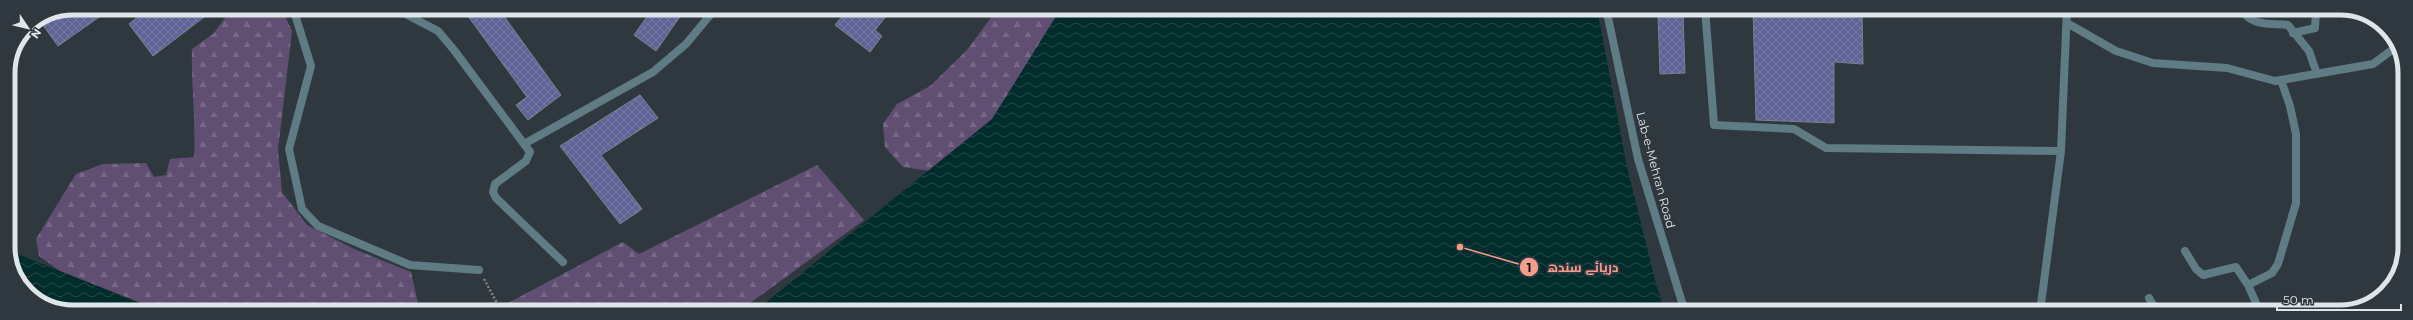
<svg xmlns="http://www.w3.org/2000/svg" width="2413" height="320" viewBox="0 0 2413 320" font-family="Montserrat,Cairo,sans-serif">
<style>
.forest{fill:url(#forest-firs)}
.water{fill:url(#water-waves)}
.building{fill:url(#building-cross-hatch);stroke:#7e808b}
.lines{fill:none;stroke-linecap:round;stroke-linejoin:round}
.path{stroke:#7d8489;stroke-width:2.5;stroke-dasharray:2 2;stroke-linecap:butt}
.lane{stroke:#5f7b84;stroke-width:8}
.street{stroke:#5f7b84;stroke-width:8}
.labels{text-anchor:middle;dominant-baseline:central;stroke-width:3.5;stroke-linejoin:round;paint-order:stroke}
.street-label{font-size:12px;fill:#e0e5e9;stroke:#30383f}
.rim{fill:none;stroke:#e0e5e9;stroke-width:5}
.leader{fill:none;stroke:#f49d8b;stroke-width:1.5}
.callout-dot{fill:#f49d8b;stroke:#30383f;stroke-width:1.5}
.mark-label{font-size:12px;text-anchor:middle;font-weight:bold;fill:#111}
.callout-label{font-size:13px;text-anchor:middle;font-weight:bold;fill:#f49d8b;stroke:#30383f;stroke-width:3.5;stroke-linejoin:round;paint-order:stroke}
</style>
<defs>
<pattern id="forest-firs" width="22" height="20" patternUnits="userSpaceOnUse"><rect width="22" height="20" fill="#614f73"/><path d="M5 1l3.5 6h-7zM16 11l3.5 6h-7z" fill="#776887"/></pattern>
<pattern id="water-waves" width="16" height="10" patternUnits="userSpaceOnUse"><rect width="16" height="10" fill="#002d2b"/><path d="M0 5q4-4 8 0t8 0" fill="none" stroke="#254b4a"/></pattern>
<pattern id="building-cross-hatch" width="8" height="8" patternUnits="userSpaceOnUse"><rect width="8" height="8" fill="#5e6596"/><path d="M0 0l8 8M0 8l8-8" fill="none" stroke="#757ba5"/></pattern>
</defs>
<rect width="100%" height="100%" fill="#30383f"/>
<path class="forest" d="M232,8H281L292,31L278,149L282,192L307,225L354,249L411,272L420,312L162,311L60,271L39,256L36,239L76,174L103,164L146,163L154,177L166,175L170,159L194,157C196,121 191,85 192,49L214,33Z
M998,8H1084L1069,43L945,173L903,167L885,147L883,124L897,104L930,86L967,50Z
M817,165L864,220L738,312H435L508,303L623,242L639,254Z"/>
<path class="water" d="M1061,8H1597L1627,167L1655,280L1665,312H754L992,119Z
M10,251L159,311H65L30,296L10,264Z"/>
<path class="building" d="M73,8H112L58,46L40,21Z
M149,8H216L153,56L129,24Z
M462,8H498L561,95L528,120L516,105L527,97Z
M653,8H686L656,51L634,35Z
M866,8H893L875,30L882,36L870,52L835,25L848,9L859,17Z
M1753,8H1862L1863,64L1834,62V123L1756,120Z
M1683,14L1685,73L1660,74L1658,15Z
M640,95L658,118L601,155L642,209L620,224L560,146Z"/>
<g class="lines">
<path class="path" d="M484,279L502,312"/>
<path class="lane" d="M293,8L311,66L289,149L302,209L318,226L410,265L479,270
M394,8L438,31L454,50L530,152L526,161L495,184L493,192L496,198L563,262
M1705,8L1714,125L1794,129L1826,148L2061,151
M524,144L653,72L686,44L716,8"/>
<path class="street" d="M1606,8L1638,159L1685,312
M2240,9C2254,27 2266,23 2288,25L2309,51L2317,74
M2067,23L2116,51L2153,63L2227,68L2275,81L2373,64L2396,47
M2293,33L2315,28L2316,9
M2185,251L2196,269L2203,275L2236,267L2248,285L2260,312
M2248,285L2272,273L2278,264L2296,203V134L2290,106L2281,80
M2149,298L2157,312
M2040,312L2061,151L2067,8"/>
</g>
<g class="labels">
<g class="street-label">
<text transform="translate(1656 170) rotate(75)">Lab-e-Mehran Road</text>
</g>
</g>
<path d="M0 0H2413V320H0ZM73 15H2340A58 58 0 0 1 2398 73V247A58 58 0 0 1 2340 305H73A58 58 0 0 1 15 247V73A58 58 0 0 1 73 15Z" fill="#30383f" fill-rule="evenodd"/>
<path class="rim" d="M73 15H2340A58 58 0 0 1 2398 73V247A58 58 0 0 1 2340 305H73A58 58 0 0 1 15 247V73A58 58 0 0 1 73 15Z"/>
<path class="leader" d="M1460 247L1529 267"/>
<g class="callout-dot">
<circle cx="1460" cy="247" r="4"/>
<circle cx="1529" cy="267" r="10"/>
</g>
<g class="mark-label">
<text x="1529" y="272">1</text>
</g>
<g class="callout-label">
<text x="1583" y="272">دریائے سندھ</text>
</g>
<g transform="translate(28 28) rotate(125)" stroke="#30383f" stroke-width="3" paint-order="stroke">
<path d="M0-3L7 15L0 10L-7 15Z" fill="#e0e5e9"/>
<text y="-6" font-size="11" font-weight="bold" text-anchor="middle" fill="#e0e5e9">N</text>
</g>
<path d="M2277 304v6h124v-6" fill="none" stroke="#e0e5e9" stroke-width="2"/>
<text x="2283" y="304" font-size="12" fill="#e0e5e9" stroke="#30383f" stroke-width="3" paint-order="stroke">50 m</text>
</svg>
